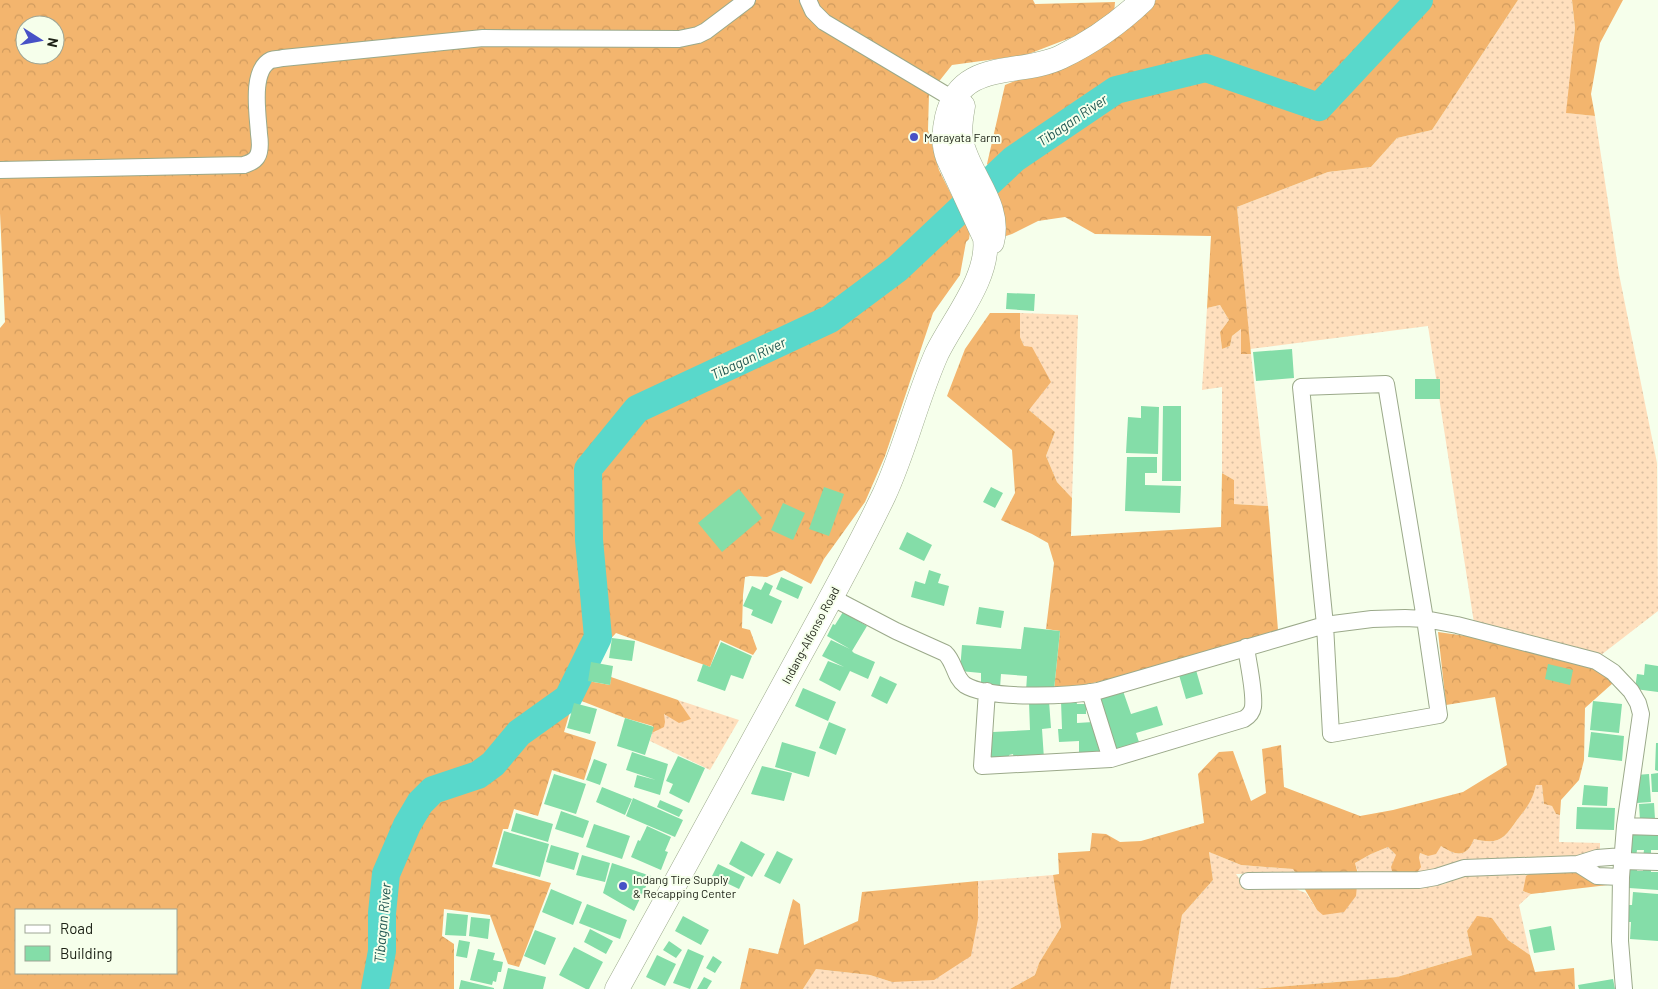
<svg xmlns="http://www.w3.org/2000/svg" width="1658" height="989" viewBox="0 0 1658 989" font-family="Barlow,sans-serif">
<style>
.grass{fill:url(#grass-dots)}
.forest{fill:url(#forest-crowns);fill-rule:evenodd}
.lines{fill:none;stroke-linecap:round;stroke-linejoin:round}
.river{stroke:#59d8cb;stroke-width:28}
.building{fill:#84dda8}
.street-casing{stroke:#9ba98a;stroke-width:18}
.secondary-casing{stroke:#9ba98a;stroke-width:25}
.street{stroke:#fff;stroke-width:16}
.secondary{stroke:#fff;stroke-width:24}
.poi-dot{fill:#4751c6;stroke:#f6ffeb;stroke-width:2}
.labels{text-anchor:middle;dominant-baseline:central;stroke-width:4;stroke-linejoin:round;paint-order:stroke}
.poi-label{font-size:12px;fill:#1b2014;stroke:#f6ffeb;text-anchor:start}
.street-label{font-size:12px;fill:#1b2014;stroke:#f6ffeb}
.water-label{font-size:14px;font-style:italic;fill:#215752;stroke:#f6ffeb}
</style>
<defs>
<pattern id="grass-dots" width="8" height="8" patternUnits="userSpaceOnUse" patternTransform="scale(1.25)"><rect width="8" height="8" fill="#ffdfbd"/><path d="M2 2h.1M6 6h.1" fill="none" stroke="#dabfa2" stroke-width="1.8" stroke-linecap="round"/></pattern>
<pattern id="forest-crowns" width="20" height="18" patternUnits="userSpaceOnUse" patternTransform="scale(1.25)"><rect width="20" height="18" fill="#f3b56e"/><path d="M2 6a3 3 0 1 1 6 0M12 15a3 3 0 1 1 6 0" fill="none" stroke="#d09b5e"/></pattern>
</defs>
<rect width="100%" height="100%" fill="#f6ffeb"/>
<path class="grass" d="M1518,0H1572L1575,28L1567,113L1595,116L1619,274L1657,463L1658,611L1601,655L1474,623L1428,326L1250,349L1237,207L1328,172L1371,167L1397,138L1432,130Z
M1220,305L1229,320L1220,332L1222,349L1230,346L1232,336L1241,329V354H1251L1268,506L1234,504V480L1222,473V387L1202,390L1207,308Z
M1020,313L1078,315L1072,498L1057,482L1046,456L1055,432L1029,410L1024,346L1020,337Z
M678,700L739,720L710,770L650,741L652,733L657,731L663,714L690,719Z
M1536,785H1542L1544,804L1552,806L1556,814L1560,815L1559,842L1600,843V851L1583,856L1416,874L1420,853L1428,856L1441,846C1456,856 1467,858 1474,839C1499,845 1504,839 1517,820C1527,807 1532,801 1536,785Z
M1388,847L1396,855V873L1358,872L1355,863L1371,854Z
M1209,852L1241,865L1293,869L1295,873L1236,874L1247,890L1293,888L1306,893L1317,910L1357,888L1430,886L1445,884L1453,877L1469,873L1534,871L1523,891L1531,894L1519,905L1530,955L1508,940L1492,918L1467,931L1472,955L1397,977L1253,989H1170L1182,915L1213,880Z
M1053,875L1061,927L1039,963L1035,975L1010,989H803L816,969L870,975L892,982L978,919V881Z"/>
<path class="forest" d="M0,0H1033L1035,4L1115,2L1114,14L1083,33L1026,55L952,65L929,94L928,130L939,170L970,232L969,239L966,242L960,275L933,313L885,456L865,502L824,559L811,584L784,570L767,577L750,576L745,577L743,595L742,628L750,630L757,649L753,655L720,640L710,667L616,633L583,669L588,681L610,685L611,677L678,700L691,719L679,723L664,714L665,722L664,727L652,733L653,726L625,718L574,698L564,732L596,742L584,780L552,770L538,816L514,809L508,829H503L492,867L551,883L519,967L508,964L490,915L444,909L442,936L454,944V989H0V328L5,322L0,213ZM25,25H55V55H25ZM16,910H176V973H16Z
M1156,0H1518L1432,130L1397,138L1371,167L1328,172L1237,207L1251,354H1241V329L1232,336L1230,346L1222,349L1220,332L1229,320L1220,305L1207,308L1211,236L1095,234L1065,217L1038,221L1012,234L997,239L989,183L996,176L987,164L1005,85L1088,52Z
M1572,0H1623L1600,43L1591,94L1595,116L1566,113L1575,28Z
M990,313H1020V337L1024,346L1032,347L1051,382L1029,410L1055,432L1046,456L1057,482L1072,498L1071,536L1221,527L1222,473L1234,480V504L1268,506L1278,630C1204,652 1130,679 1054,690L1060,631L1046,629L1054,563L1048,543L1032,534L1001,520L1015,493L1012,450L947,396L965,349Z
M1438,632L1466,636L1594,667L1613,683L1585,708L1584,760L1579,780L1561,800L1560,815L1556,814L1552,806L1544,804L1542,785H1536C1532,802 1527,807 1517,820C1504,839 1499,845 1474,839C1467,858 1456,856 1441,846L1436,854L1428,856L1420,853L1419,858L1421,867L1416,874L1399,875L1392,871L1391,867L1396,855L1388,847L1371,854L1355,863L1358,874L1356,896L1344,912L1323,915L1317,910L1293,869L1241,865L1209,852L1213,880L1182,915L1170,989H1010L1035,975L1039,963L1061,927L1053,875L1059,874L1058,853L1090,851L1092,833L1106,834L1120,842L1141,841L1204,823L1198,774L1219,752L1233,751L1251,801L1266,793L1262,749L1281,745L1284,787L1360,816L1393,810L1463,792L1507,765L1495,697L1446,705Z
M1594,864L1608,874V885L1531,894L1523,891L1526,876L1534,871Z
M978,881V919L971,956L934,980L892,982L870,975L816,969L803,989H740L749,948L778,954L793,899L800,904L804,945L858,921L862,892Z
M1477,916L1492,918L1508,940L1530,955L1535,972L1574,968L1575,989H1253L1397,977L1472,955L1467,931Z"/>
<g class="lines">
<path class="river" d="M375,989L382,951V913L386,874L407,825L420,803L433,790L478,775L493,764L519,733L568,698L598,637L589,540L588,469L637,409L830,319L897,269L1014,159L1116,90L1206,68L1319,107L1419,0"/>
</g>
<path class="building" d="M1007,293L1035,294L1034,311L1006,309Z
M1292,349L1294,378L1256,381L1253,352Z
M1415,379H1440V399H1415Z
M1141,406L1159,407L1158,454L1126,453L1128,417L1141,418Z
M1163,406H1181V481H1162Z
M1127,457H1157V473H1145V485L1181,486L1180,513L1125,511Z
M824,487L844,494L829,536L809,529Z
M991,487L1003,493L995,508L983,502Z
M739,489L762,518L722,552L698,523Z
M783,503L805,513L793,540L771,530Z
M907,532L932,545L924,561L899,549Z
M929,570L941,574L938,583L949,586L944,606L911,597L915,581L925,584Z
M781,577L803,587L798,599L776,589Z
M765,582L773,586L769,595L782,601L772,624L751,615L753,610L743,606L752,586L761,590Z
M979,607L1004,611L1001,628L976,624Z
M843,612L867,626L852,651L854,653L875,662L868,679L850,671L840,691L819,680L828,661L844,667L822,656L831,640L850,649L827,636L833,624L835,625Z
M1024,627L1060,631L1054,690L1026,691L1027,676L1001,674L1000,688L981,685V673L960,671L962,645L1021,649Z
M612,638L635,641L632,661L609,658Z
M721,642L752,656L743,679L731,675L725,691L697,681L703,664L710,667Z
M591,662L613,666L610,685L588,681Z
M1548,664L1573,670L1570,685L1545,679Z
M1645,664L1658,666V692L1635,689L1637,674L1644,675Z
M1196,670L1203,694L1186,699L1179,675Z
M880,676L897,684L887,704L871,696Z
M803,688L836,702L828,721L795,706Z
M1123,691L1131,714L1157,706L1163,725L1136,733L1140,745L1116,753L1098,699Z
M1076,700L1077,704H1086V714H1077V723L1093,722L1099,736L1100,752L1079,754V741L1059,742L1058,729H1062L1061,701Z
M1049,701L1051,728L1042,729L1044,759H1014L1013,754L1009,755L1010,760L991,762L988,755L990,734L993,732L1030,730L1029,702Z
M1593,701L1622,704L1619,733L1590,730Z
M574,703L597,709L590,734L567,728Z
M625,718L654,727L645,755L617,746Z
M829,722L846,729L836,755L819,748Z
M1591,732L1624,736L1622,761L1588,757Z
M782,742L816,752L809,777L775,767Z
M1656,743H1658V771L1655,770Z
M632,752L668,764L660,795L634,787L637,775L656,780L626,770Z
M678,756L705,768L689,803L669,793L673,784L666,781Z
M594,759L607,764L600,785L586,780Z
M762,766L792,773L784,801L751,794Z
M1658,773V792H1652L1651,774Z
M554,774L586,784L576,814L544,804Z
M1649,774L1651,802L1637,803L1636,775Z
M1584,785L1608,787L1607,806L1582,805Z
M602,787L632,799L625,815L596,802Z
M633,798L683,820L675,837L626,816Z
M660,800L683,810L679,817L657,807Z
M1654,803L1655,819L1640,820L1639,804Z
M1577,807L1615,808L1614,830L1576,829Z
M561,811L589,821L583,838L555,829Z
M516,813L553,824L548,842L511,831Z
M594,824L630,836L622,859L586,847Z
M647,826L671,837L665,851L668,852L661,870L631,857L638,840L640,841Z
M504,831L549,844L540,877L495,864Z
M1631,831L1658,832V850H1651V857H1643L1644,850H1637L1636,857H1630Z
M741,841L765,854L752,877L729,864Z
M551,845L579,853L574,870L546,862Z
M777,851L793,859L780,884L764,876Z
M582,855L610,863L605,882L576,875Z
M612,863L651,876L634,911L603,893Z
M718,864L745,877L739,889L712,876Z
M1630,865H1638L1637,871H1643V865H1651V872H1658V890L1629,888Z
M551,889L582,902L573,925L542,912Z
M1633,892L1658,894V941L1630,939L1631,922H1628L1629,905H1632Z
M587,904L627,920L620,939L579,923Z
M447,913L468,915L466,936L445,935Z
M683,916L709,930L701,945L675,931Z
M471,917L490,919L488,939L469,936Z
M1551,926L1555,950L1534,953L1529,930Z
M590,929L613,941L606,954L584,942Z
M535,930L556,938L545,965L524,956Z
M459,940L470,942L467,958L456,956Z
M669,941L682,950L676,958L663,950Z
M574,947L603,962L589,989H586L559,975Z
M478,949L495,953L493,960L503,962L501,972H498L496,982L493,981L492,985L470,980Z
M688,949L704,956L690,989L673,983Z
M657,955L676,964L665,986L646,977Z
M713,956L722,962L715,973L706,968Z
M508,968L546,977L543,989H503Z
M704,977L712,981L707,989H697Z
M1613,979L1615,989H1579L1578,985Z
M461,980L494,988V989H459Z"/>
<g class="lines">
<defs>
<path id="street" d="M808,0L813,11L824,22L953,99
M0,170L244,165C249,163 254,162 257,157C261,151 260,141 259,134C258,115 250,70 271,60C275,59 279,59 283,58L483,38L679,39L698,35L706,31L747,0
M1386,384L1425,619L1439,715L1331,734L1325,625L1301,387Z
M831,597L896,631L945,653C955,662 954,677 965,685C989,700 1070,696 1098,691L1325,625L1372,619L1405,618L1425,619L1457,625L1596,661L1613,672L1631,691L1638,703L1641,714L1625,826L1621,877L1620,941L1624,989
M987,691L982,766L1111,759L1244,719C1249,716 1252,713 1253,707C1255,692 1248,663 1246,647
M1090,692L1111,759
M1625,826L1658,827
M1622,861L1658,862
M1578,864L1597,876L1621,877
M1248,881L1419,880L1436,877L1464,868L1578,864L1597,858L1623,856"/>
<path id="secondary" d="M963,106C961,117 959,129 961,140C968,176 1002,204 992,242
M617,989C671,892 724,794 777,697C813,630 851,564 884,495C905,450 916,400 937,353C953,320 990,277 985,238L948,158C943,145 944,130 947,117C961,58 1019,77 1061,57C1090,43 1120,22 1143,0"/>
</defs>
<use href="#street" class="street-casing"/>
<use href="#secondary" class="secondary-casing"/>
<use href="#street" class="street"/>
<use href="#secondary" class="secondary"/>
</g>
<g class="poi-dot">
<circle cx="914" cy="137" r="5"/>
<circle cx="623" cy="886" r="5"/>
</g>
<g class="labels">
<g class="poi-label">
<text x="924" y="137">Marayata Farm</text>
<text x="633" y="879">Indang Tire Supply<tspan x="633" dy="14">&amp; Recapping Center</tspan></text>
</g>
<g class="street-label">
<text transform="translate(810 635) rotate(-62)">Indang-Alfonso Road</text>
</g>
<g class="water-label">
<text transform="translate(1072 120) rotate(-34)">Tibagan River</text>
<text transform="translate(748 358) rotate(-25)">Tibagan River</text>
<text transform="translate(382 923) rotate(-85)">Tibagan River</text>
</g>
</g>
<rect x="15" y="909" width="162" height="65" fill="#f6ffeb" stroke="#9ea695"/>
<rect x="25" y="925" width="25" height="8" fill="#ffffff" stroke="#9ea695"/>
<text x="60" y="934" font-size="15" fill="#1b2014">Road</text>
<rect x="25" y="946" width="25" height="15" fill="#84dda8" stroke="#9ea695"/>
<text x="60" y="959" font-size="15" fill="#1b2014">Building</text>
<g transform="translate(40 40) rotate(101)"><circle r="24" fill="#f6ffeb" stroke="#9ea695"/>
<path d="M0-4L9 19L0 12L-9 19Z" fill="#4751c6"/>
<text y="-8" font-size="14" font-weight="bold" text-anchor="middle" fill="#1b2014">N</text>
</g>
</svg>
